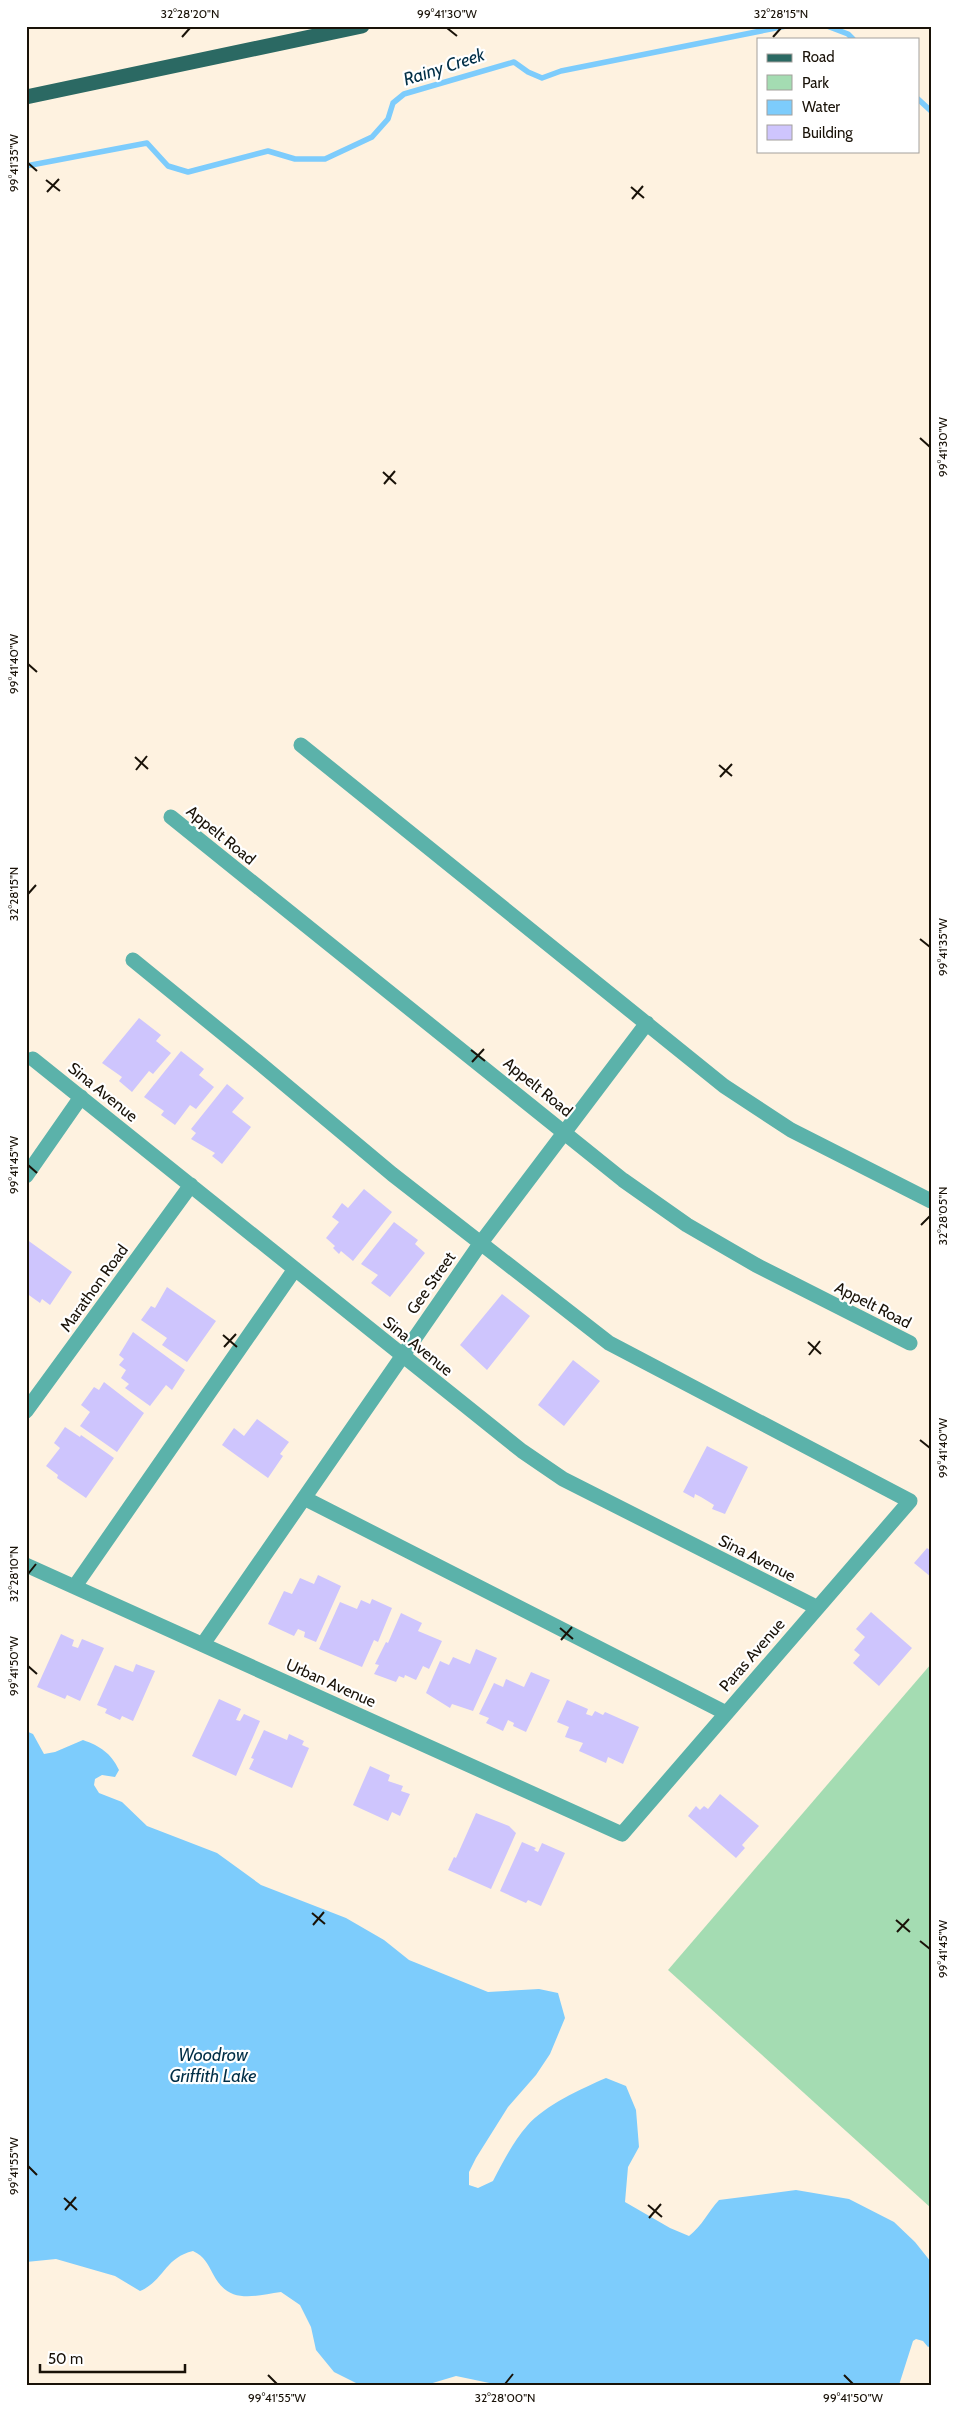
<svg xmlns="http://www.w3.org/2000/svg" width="957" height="2411" viewBox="0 0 957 2411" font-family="Cabin,sans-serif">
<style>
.green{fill:#a4dcb2}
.water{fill:#7dccfc}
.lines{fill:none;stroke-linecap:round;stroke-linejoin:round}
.stream{stroke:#7dccfc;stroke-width:5.5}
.building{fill:#cec5fd}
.minor{stroke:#5bb2aa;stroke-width:15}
.major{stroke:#2b6963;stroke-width:15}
.ticks{fill:none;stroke:#191208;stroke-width:2}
.labels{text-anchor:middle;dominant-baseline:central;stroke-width:4.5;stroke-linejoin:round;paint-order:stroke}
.street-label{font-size:16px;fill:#191208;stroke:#fff}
.water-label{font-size:18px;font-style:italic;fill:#002e46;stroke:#fff}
.neatline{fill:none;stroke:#191208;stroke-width:2}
.ticks-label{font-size:12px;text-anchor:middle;fill:#191208}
</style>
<rect width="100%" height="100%" fill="#fef2e0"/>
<path class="green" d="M931,1664V2208L668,1970Z"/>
<path class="water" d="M26,1731L33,1734L44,1754L55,1752L83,1740C100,1746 111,1753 119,1770L115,1777L102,1775L95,1779L94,1785L99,1793L122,1802L147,1826L217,1853L261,1885L346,1918L384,1940L409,1960L488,1992L539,1989L558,1993L565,2018L550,2054L536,2075L508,2107L476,2158L469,2172V2185L478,2188L493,2181C503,2162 513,2142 527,2126C545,2105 581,2089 606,2078L626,2086L636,2110L639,2147L628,2167L625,2202L670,2228L689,2236C702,2226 708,2212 719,2200L796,2190L849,2199L894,2222L915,2242L931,2262L930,2346L928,2347L923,2341L916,2339L913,2341L899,2385H499L456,2376L426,2385H360L334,2372L316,2350L311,2327L300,2305L281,2292C253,2296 229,2305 213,2274C207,2263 205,2257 193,2251C164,2258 164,2281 140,2291L115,2276L56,2259L26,2262Z"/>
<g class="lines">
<path class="stream" d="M827,26L848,34L853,39
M918,99L931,111
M26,166L147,143L168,166L188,172L268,151L295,159H325L372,137L388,119L393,103L404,94L514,62L528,72L542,78L561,71L786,26"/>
</g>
<path class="building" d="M139,1018L161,1035L156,1041L171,1053L153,1074L149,1071L132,1092L119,1081L122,1077L102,1063Z
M181,1051L204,1069L199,1075L214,1087L196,1109L190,1105L175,1125L161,1115L164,1111L144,1097Z
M227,1084L244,1098L232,1112L251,1127L222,1164L212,1156L215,1153L191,1139L196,1133L191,1129Z
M364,1189L392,1212L353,1261L341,1251L339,1254L333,1248L335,1246L326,1238L339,1222L332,1217L342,1203L348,1208Z
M394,1222L418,1240L415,1244L425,1253L390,1297L371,1283L378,1275L361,1264Z
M26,1239L72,1272L50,1305L42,1299L40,1303L26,1293Z
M167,1287L216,1321L187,1362L162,1345L167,1338L141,1320L151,1306L155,1308Z
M502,1294L530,1316L487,1370L460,1345Z
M133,1332L185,1370L172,1390L166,1385L150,1406L125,1388L129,1384L121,1378L126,1370L119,1365L124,1359L119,1355Z
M573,1360L600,1381L564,1426L538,1405Z
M104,1382L144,1413L117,1452L80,1426L90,1412L81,1405L94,1387L99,1390Z
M257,1419L289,1442L280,1454L283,1456L268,1478L222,1445L234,1428L244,1436Z
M65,1427L80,1437L81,1435L114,1458L86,1498L57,1478L58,1475L46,1466L60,1448L54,1443Z
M707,1446L748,1467L725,1514L712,1509L714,1505L701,1497L695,1494L694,1498L683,1492Z
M927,1548L931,1551V1577L914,1563Z
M318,1575L341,1586L316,1642L304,1637L305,1632L298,1629L294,1636L268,1624L284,1591L292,1594L300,1578L314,1584Z
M372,1599L392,1608L378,1642L374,1640L362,1667L319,1649L340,1602L357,1609L361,1600L370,1604Z
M871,1612L912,1648L879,1686L853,1663L860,1655L854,1650L865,1637L856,1629Z
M401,1613L422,1623L418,1631L442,1641L429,1669L423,1666L416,1680L405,1675L404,1678L399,1676L396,1682L374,1674L379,1665L375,1664L386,1642L388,1643Z
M61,1634L74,1640L72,1646L78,1648L82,1639L104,1648L80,1701L67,1695L65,1699L37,1687Z
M476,1649L497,1658L473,1711L452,1704L450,1708L426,1693L440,1661L449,1665L453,1657L470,1664Z
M136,1664L155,1671L133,1721L122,1716L120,1720L105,1713L107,1709L97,1705L115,1665L133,1672Z
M531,1672L550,1680L526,1732L513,1726L514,1723L508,1720L503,1731L486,1723L489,1718L479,1714L494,1683L503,1687L506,1679L524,1687Z
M219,1699L241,1709L236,1720L240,1721L244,1714L260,1721L236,1776L192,1756Z
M567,1700L588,1709L586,1714L592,1716L595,1711L603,1715L605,1712L639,1727L623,1764L608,1757L606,1763L579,1751L583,1743L565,1737L569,1727L557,1722Z
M264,1730L287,1740L289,1734L304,1741L302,1745L309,1748L292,1788L249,1769L254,1759L251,1758Z
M370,1766L390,1775L388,1781L403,1786L401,1791L410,1794L400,1816L392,1812L388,1821L353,1805Z
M720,1794L759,1826L742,1845L745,1848L736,1858L688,1816L696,1806L700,1810L704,1806L708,1809Z
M476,1813L509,1826L516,1833L491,1889L448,1870L454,1857L456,1858Z
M522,1842L536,1848L534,1850L538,1852L542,1843L565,1853L541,1906L528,1900L526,1903L500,1891Z"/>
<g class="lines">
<path class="minor" d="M301,745L724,1086L791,1130L931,1201
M171,817L623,1180L687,1225L756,1265L910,1343
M33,1059L522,1451L563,1479L816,1607
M26,1176L81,1097
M26,1411L191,1185
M304,1498L726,1713
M26,1565L622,1834L910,1501L609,1343L392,1174L257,1061L133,960
M75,1586L295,1269
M203,1644L480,1244L647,1023"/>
<path class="major" d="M26,97L362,26"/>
</g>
<path class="ticks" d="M447,28L457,36M182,37L190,28M773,37L781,28M28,163L37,171M46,180L60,191M631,187L644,198M47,192L59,179M632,199L643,186M920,438L930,447M383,472L396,484M384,484L395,471M28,664L37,672M135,757L148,769M719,765L732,776M136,770L147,756M720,777L732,764M28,894L36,885M920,939L930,947M471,1050L485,1061M472,1062L484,1049M28,1165L37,1173M921,1225L930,1216M223,1335L237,1347M808,1342L821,1354M224,1347L236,1334M809,1355L820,1341M920,1440L930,1448M28,1574L36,1564M560,1628L573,1639M561,1640L572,1627M28,1666L37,1674M312,1913L325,1924M896,1920L910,1932M313,1925L324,1912M897,1932L909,1919M920,1941L930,1949M28,2166L37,2175M64,2198L77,2210M648,2205L662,2217M65,2210L76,2197M649,2218L661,2204M268,2375L277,2384M844,2375L853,2384M505,2384L513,2374"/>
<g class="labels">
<g class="street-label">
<text transform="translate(221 835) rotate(39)">Appelt Road</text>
<text transform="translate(538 1087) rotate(39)">Appelt Road</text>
<text transform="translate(103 1092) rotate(39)">Sina Avenue</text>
<text transform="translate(431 1283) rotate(-55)">Gee Street</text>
<text transform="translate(94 1288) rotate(-54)">Marathon Road</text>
<text transform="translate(873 1305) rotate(27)">Appelt Road</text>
<text transform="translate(418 1346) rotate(39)">Sina Avenue</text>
<text transform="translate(757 1558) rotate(27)">Sina Avenue</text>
<text transform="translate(752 1655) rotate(-49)">Paras Avenue</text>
<text transform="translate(331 1683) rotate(24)">Urban Avenue</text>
</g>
<g class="water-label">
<text transform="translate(444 67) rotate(-18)">Rainy Creek</text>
<text x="213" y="2055">Woodrow<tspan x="213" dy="21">Griffith Lake</tspan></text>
</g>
</g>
<rect width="957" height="2411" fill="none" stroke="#ffffff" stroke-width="55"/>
<rect x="757" y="38" width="162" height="115" fill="#ffffff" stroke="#a3a09c"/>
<rect x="767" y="54" width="25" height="8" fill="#2b6963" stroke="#a3a09c"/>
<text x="802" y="62" font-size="15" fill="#191208">Road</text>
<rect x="767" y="75" width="25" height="15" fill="#a4dcb2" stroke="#a3a09c"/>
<text x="802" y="88" font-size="15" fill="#191208">Park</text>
<rect x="767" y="100" width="25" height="15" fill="#7dccfc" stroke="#a3a09c"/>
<text x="802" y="112" font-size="15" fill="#191208">Water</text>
<rect x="767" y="125" width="25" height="15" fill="#cec5fd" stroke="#a3a09c"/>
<text x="802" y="138" font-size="15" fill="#191208">Building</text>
<path d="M40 2364v8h145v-8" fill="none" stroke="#191208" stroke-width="2.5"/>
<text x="48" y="2364" font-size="15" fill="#191208" stroke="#ffffff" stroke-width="4" paint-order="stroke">50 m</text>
<rect x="28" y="28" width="902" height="2356" class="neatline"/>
<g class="ticks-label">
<text x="190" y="18">32°28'20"N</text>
<text x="447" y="18">99°41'30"W</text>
<text x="781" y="18">32°28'15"N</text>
<text transform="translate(14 163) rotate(-90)" y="4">99°41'35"W</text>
<text transform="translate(943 447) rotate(-90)" y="4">99°41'30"W</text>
<text transform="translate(14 664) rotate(-90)" y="4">99°41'40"W</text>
<text transform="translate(14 894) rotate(-90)" y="4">32°28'15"N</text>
<text transform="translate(943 947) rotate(-90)" y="4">99°41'35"W</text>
<text transform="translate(14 1165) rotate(-90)" y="4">99°41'45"W</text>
<text transform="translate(943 1216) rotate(-90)" y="4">32°28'05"N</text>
<text transform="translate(943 1448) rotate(-90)" y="4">99°41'40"W</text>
<text transform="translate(14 1574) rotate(-90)" y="4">32°28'10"N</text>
<text transform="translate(14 1666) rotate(-90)" y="4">99°41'50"W</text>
<text transform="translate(943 1949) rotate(-90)" y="4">99°41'45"W</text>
<text transform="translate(14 2166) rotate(-90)" y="4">99°41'55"W</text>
<text x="277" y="2402">99°41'55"W</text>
<text x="505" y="2402">32°28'00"N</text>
<text x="853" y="2402">99°41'50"W</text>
</g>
</svg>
